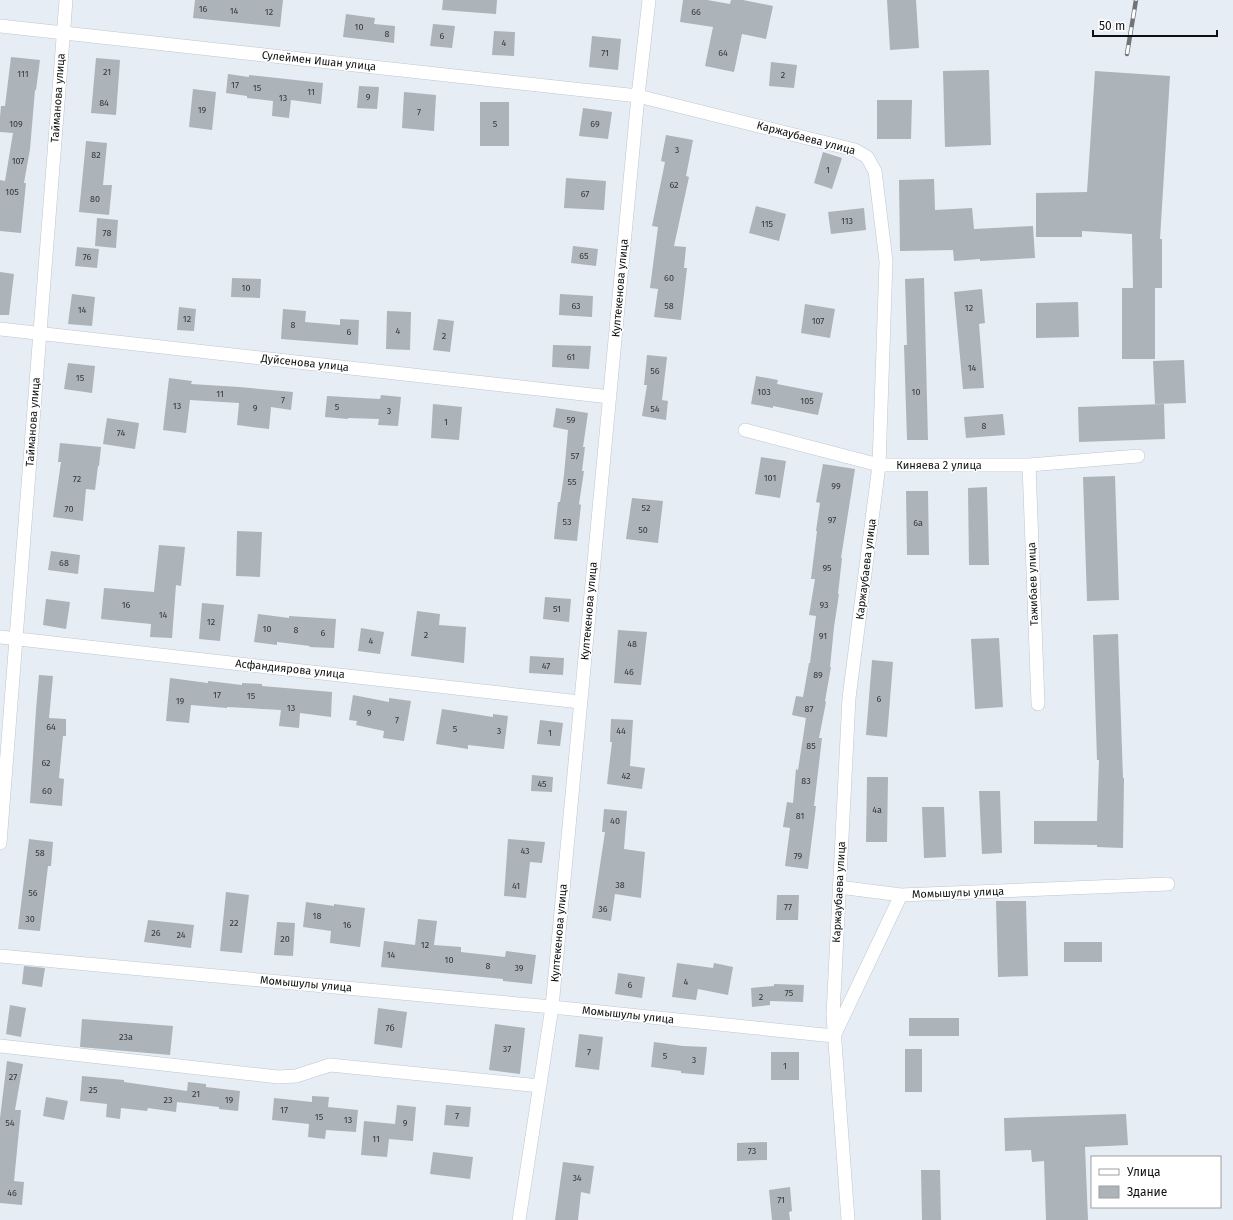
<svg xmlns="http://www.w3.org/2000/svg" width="1233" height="1220" viewBox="0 0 1233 1220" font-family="'Fira Sans',sans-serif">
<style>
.building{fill:#acb3b9}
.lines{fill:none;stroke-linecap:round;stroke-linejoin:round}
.street-casing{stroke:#bfc6cc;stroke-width:14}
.street{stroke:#fff;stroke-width:13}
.rail-casing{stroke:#6f7478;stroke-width:4.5}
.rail{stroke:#fff;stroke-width:3;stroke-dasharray:9;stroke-linecap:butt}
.labels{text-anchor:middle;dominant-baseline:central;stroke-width:3;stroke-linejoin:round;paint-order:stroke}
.number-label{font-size:9px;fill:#35393c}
.street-label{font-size:11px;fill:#0d1012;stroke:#fff}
</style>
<rect width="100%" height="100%" fill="#e7edf4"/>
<path class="building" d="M195,0H283L280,27L193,18Z
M443,0H497L496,14L442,10Z
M683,0H707L730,4L731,0H743L773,6L766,39L742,34L734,72L705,66L713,27L680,22Z
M887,0H916L919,48L890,50Z
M346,14L375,18L374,24L395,26L394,43L343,37Z
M433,24L455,26L452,48L430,46Z
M494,31L515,32L514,56L492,55Z
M592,36L621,39L618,70L589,67Z
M11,57L40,60L36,90H35L30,149L24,183H26L21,233L0,231V180L5,181L13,133L0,132V117L1,106H5Z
M96,58L120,60L116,115L91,113Z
M771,62L797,65L794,88L769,86Z
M989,70L991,145L945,147L943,71Z
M1095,71L1170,76L1160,239H1162V288H1155V359H1122V288H1133L1132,234L1082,231V237H1036V193L1087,192Z
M228,74L249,77V75L323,83L321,104L291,100L289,118L272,116L273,101L247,98V96L226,93Z
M359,86L379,87L377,109L357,108Z
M193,89L216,92L212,130L189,127Z
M404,92L436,95L434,131L402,128Z
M877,100H912L911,139H877Z
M480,102H509V146H480Z
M583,108L612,112L608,139L579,136Z
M666,135L693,140L686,176L689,177L674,246L686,247L684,268H687L681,320L654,317L658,289L650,288L658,227L652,226L665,162L661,161Z
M86,141L107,143L103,185H112L109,215L79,212Z
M823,152L842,158L832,189L814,183Z
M566,178L606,181L604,210L564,208Z
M934,179L935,210L972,208L974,229L1033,226L1035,258L980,261V259L954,261L953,250L900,251L899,180Z
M756,206L786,214L779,241L749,233Z
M864,208L866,230L831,234L828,212Z
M97,218L118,220L116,248L95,246Z
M573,246L598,249L596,266L571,263Z
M77,247L99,249L97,268L75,266Z
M0,272L14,274L9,315H0Z
M232,278L261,279L260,298L231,297Z
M924,278L928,440H907L904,345H907L905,279Z
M982,289L985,323L979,324L984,388L963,389L954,292Z
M72,294L95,297L92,326L68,324Z
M560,294L593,296L592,317L559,315Z
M1078,302L1079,337L1036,338V303Z
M805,304L835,309L830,338L801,333Z
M179,307L196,309L194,331L177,330Z
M283,309L306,311L305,322L340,325V319L359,320L358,345L281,339Z
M387,311L411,312L410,350L386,349Z
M438,319L454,321L450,352L433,350Z
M553,345L591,346L589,369L552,367Z
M647,355L667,357L662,400L668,401L666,420L642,416L647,385H644Z
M1184,360L1186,403L1155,404L1153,361Z
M68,363L95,366L92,393L64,389Z
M756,376L778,380L777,384L823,393L818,415L773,406V408L751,404Z
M169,378L192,381L191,384L239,387L293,392L291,410L271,407L269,429L237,425L239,403L190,400L186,433L163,430Z
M381,395L401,397L398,426L378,425L379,419L348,418V419L325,417L327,396L380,399Z
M433,404L462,407L459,440L431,438Z
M1164,404L1165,439L1079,442L1078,407Z
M556,408L588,413L583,447H585L582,471H584L579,504L581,505L577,541L554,539L558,502H560L564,475L568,430L553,427Z
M1003,414L1005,435L966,438L964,417Z
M107,418L139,423L135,449L103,444Z
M60,443L101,447L99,466H98L95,490L86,489L83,521L53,517L61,462H58Z
M761,457L786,461L780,498L755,494Z
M823,464L855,469L841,558H842L838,594H839L834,627L830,667H831L825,701L826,702L819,738H822L814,806H816L808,869L785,866L790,828L783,827L787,802L793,803L796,769L798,770L806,718L792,715L796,696L803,697L809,663H810L816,616L809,615L815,579H811L817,531H816L820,503L816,502Z
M1115,476L1119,600L1087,601L1083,477Z
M987,487L989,565H969L968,488Z
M906,491H928L929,555H907Z
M632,498L663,501L658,543L626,539Z
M237,531L262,532L260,577L236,576Z
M159,545L185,547L181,586L176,585L172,638L150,637L151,624L101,619L104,588L154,592Z
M51,551L80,555L78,574L48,570Z
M545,597L571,599L569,622L543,619Z
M46,599L70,602L66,629L43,625Z
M202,603L224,605L220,641L199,639Z
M417,611L440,614L439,625L466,627L464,663L411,656Z
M258,614L289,618V616L336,619L334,648L309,647L310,646L277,642V645L254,642Z
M361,628L384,632L380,654L358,651Z
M618,630L647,632L641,685L614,683Z
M1118,634L1123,778H1124L1123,848L1097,847V845L1034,844V821H1097L1099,760H1097L1093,635Z
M999,638L1003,707L975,709L971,639Z
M530,656L564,658L563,675L529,673Z
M872,660L893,662L887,737L866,735Z
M39,675L53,676L49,718L66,719V736H63L59,778L64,779L62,806L30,803L36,710Z
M170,678L208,683V681L242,685V683L262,684V686L332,692L331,717L300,713L299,728L279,726L281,710L227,707V708L191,705L189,723L166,721Z
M353,695L389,702V698L411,701L404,741L383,738L384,731L356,725L357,721L349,720Z
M442,709L493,717V714L508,716L504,749L468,745V749L436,744Z
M611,719L633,720L630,766L645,768L642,789L607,784L612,742H610Z
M540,720L563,723L560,746L537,744Z
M532,775L553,777L552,792L531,791Z
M867,777H888L887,842H866Z
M979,791H1000L1002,853L982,854Z
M922,807H944L946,857L924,858Z
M604,809L627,811L624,849L645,852L641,898L615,894L611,921L592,918L605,832H602Z
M29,839L53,842L51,866H48L40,931L18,929Z
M508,839L545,842L542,863L530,862L526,898L504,896Z
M226,892L249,895L242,953L220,951Z
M777,895H799L798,920H776Z
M996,901H1026L1028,976L998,977Z
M306,902L334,906V904L365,908L360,947L330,943L331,931L303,927Z
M418,919L437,921L434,945L461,947V952L505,957L506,951L536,955L532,984L503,981V979L381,967L384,941L415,945Z
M148,920L194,925L191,948L144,942Z
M277,922L295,923L293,956L274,955Z
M1064,942H1102V962H1064Z
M677,963L713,968L714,963L733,967L728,995L698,989L696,1000L672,997Z
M24,966L45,968L42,987L22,984Z
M618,973L645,977L642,998L615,994Z
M774,984L804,985L803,1002L770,1001V1005L752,1007L751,988L774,986Z
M10,1005L26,1008L21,1037L6,1034Z
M378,1008L407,1012L402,1048L374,1044Z
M909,1018H959V1036H909Z
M82,1019L173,1026L170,1055L80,1047Z
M495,1024L525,1028L520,1074L489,1070Z
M579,1034L603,1037L599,1070L575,1067Z
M654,1042L683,1046L707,1047L704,1075L681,1073V1071L651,1067Z
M905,1049H922V1092H905Z
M771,1052H799V1080H771Z
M7,1061L23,1064L15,1110H21L14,1181L24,1182L22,1205L0,1203V1118Z
M82,1076L124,1080V1082L187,1091L188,1082L206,1084V1087L240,1091L238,1111L219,1109V1107L177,1102L176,1112L148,1108L147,1111L121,1108L120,1119L106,1117L107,1104L80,1101Z
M312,1096L329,1097L328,1107L358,1110L356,1132L326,1130L325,1139L308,1137L309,1124L272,1120L274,1098L312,1102Z
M46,1097L68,1101L64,1120L43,1116Z
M397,1105L416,1107L413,1141L389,1139L387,1157L361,1155L364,1121L395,1124Z
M446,1105L471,1107L469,1127L444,1125Z
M1126,1114L1128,1145L1085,1147L1088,1220H1046L1044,1161L1032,1162L1031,1150L1005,1151L1004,1118Z
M767,1142V1160L737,1161V1143Z
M433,1152L473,1157L470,1179L430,1174Z
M563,1162L594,1166L590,1194L581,1192L578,1220H555Z
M921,1170H940L941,1220H922Z
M790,1187L792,1211L789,1212L790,1220H772L769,1190Z"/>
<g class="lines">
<defs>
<path id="street" d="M0,26L638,96L855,150L867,157L875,171L886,261L879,465L849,698L833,1015L848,1220
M0,329L610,397
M745,430L879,465H1029L1138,456
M1029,465L1038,704
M0,637L580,702
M0,843L66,0
M839,887L901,895
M0,956L552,1007L834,1036L901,895L1168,884
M0,1046L278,1077L296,1076L330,1065L540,1086
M519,1220L552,1007L638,96L649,0"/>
</defs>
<use href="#street" class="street-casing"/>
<use href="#street" class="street"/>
<defs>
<path id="rail" d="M1127,54L1136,0"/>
</defs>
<use href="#rail" class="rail-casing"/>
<use href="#rail" class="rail"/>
</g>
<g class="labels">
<g class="number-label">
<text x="203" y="9">16</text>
<text x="234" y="11">14</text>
<text x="269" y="12">12</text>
<text x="696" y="12">66</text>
<text x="359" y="27">10</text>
<text x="387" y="34">8</text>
<text x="442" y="36">6</text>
<text x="504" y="43">4</text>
<text x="605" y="53">71</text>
<text x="723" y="53">64</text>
<text x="107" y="72">21</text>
<text x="23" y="74">111</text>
<text x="783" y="75">2</text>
<text x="235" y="85">17</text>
<text x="257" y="88">15</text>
<text x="311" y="92">11</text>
<text x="368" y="97">9</text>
<text x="283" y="98">13</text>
<text x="104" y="103">84</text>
<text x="202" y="110">19</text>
<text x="419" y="112">7</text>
<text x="16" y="124">109</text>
<text x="495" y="124">5</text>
<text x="595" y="124">69</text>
<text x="677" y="150">3</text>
<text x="96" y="155">82</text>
<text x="18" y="161">107</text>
<text x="828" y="170">1</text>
<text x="674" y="185">62</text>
<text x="12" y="192">105</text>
<text x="585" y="194">67</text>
<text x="95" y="199">80</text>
<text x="847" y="221">113</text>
<text x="767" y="224">115</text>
<text x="107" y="233">78</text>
<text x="584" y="256">65</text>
<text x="87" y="257">76</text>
<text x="669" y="278">60</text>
<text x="246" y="288">10</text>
<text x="576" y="306">63</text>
<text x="669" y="306">58</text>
<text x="969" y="308">12</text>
<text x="82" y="310">14</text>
<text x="187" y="319">12</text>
<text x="818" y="321">107</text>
<text x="293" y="325">8</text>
<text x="398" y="331">4</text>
<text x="349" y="332">6</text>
<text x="444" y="336">2</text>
<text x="571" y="357">61</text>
<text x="972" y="368">14</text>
<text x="655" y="371">56</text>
<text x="80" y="378">15</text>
<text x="764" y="392">103</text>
<text x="916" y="392">10</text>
<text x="220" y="394">11</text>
<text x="283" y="400">7</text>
<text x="807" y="401">105</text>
<text x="177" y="406">13</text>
<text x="337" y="407">5</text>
<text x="255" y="408">9</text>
<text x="655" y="409">54</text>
<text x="389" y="411">3</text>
<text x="571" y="420">59</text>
<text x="446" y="422">1</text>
<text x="984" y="426">8</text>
<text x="121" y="433">74</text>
<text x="575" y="456">57</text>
<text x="770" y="478">101</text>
<text x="77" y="479">72</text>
<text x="572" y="482">55</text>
<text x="836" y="486">99</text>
<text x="646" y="508">52</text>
<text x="69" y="509">70</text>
<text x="832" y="520">97</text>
<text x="567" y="522">53</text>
<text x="918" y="523">6а</text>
<text x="643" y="530">50</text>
<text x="64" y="563">68</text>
<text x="827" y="568">95</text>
<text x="126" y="605">16</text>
<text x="824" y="605">93</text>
<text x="557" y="609">51</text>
<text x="163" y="615">14</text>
<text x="211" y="622">12</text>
<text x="267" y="629">10</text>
<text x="296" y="630">8</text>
<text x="323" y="633">6</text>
<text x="426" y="635">2</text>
<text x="823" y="636">91</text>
<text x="371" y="641">4</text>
<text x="632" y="644">48</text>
<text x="546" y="666">47</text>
<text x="629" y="672">46</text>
<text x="818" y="675">89</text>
<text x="217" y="695">17</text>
<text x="251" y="696">15</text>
<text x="879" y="699">6</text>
<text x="180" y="701">19</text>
<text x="291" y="708">13</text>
<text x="809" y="709">87</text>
<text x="369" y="713">9</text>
<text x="397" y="720">7</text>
<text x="51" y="727">64</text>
<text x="455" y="729">5</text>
<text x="499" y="731">3</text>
<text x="621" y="731">44</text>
<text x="550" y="733">1</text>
<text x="811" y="746">85</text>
<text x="46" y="763">62</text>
<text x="626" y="776">42</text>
<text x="806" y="781">83</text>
<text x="542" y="784">45</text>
<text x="47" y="791">60</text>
<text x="877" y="810">4а</text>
<text x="800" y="816">81</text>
<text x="615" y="821">40</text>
<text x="525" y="851">43</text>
<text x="40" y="853">58</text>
<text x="798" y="856">79</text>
<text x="620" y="885">38</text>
<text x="516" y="886">41</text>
<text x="33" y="893">56</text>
<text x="788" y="907">77</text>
<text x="603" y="909">36</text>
<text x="317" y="916">18</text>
<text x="30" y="919">30</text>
<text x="234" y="923">22</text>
<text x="347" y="925">16</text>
<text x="156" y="933">26</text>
<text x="181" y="935">24</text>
<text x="285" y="939">20</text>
<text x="425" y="945">12</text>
<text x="391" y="955">14</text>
<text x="449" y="960">10</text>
<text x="488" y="966">8</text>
<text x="519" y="968">39</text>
<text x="686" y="982">4</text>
<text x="630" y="985">6</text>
<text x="789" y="993">75</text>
<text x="761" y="997">2</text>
<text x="390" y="1028">7б</text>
<text x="126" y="1037">23а</text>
<text x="507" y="1049">37</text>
<text x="589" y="1052">7</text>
<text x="665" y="1056">5</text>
<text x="694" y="1060">3</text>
<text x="785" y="1066">1</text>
<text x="13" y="1077">27</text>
<text x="93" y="1090">25</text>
<text x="196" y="1094">21</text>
<text x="168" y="1100">23</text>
<text x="229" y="1100">19</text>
<text x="284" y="1110">17</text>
<text x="457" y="1116">7</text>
<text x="319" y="1117">15</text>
<text x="348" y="1120">13</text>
<text x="10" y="1123">54</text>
<text x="405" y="1123">9</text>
<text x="376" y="1139">11</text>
<text x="752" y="1151">73</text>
<text x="577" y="1178">34</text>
<text x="12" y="1193">46</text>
<text x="781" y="1200">71</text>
</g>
<g class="street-label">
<text transform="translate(319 61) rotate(6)">Сулеймен Ишан улица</text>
<text transform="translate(58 98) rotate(-86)">Тайманова улица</text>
<text transform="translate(806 138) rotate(15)">Каржаубаева улица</text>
<text transform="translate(620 288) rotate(-85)">Култекенова улица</text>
<text transform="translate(305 363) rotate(6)">Дуйсенова улица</text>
<text transform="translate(33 422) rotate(-86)">Тайманова улица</text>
<text x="939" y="465">Киняева 2 улица</text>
<text transform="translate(866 569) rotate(-83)">Каржаубаева улица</text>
<text transform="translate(1033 584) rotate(-92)">Тажибаев улица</text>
<text transform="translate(589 611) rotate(-85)">Култекенова улица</text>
<text transform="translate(290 669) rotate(6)">Асфандиярова улица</text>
<text transform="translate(839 892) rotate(-87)">Каржаубаева улица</text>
<text transform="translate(958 893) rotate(-2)">Момышулы улица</text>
<text transform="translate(559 933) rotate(-85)">Култекенова улица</text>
<text transform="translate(306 984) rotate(5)">Момышулы улица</text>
<text transform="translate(628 1015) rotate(6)">Момышулы улица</text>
</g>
</g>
<rect x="1091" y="1156" width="130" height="52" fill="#ffffff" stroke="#9e9fa0"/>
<rect x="1099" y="1169" width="20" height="6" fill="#ffffff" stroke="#9e9fa0"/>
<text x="1127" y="1176" font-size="12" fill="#0d1012">Улица</text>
<rect x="1099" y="1186" width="20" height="12" fill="#acb3b9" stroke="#9e9fa0"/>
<text x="1127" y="1196" font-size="12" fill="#0d1012">Здание</text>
<path d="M1093 30v6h124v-6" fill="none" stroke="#0d1012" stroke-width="2"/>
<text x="1099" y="30" font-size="12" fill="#0d1012" stroke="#ffffff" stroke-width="3" paint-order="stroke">50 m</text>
</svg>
